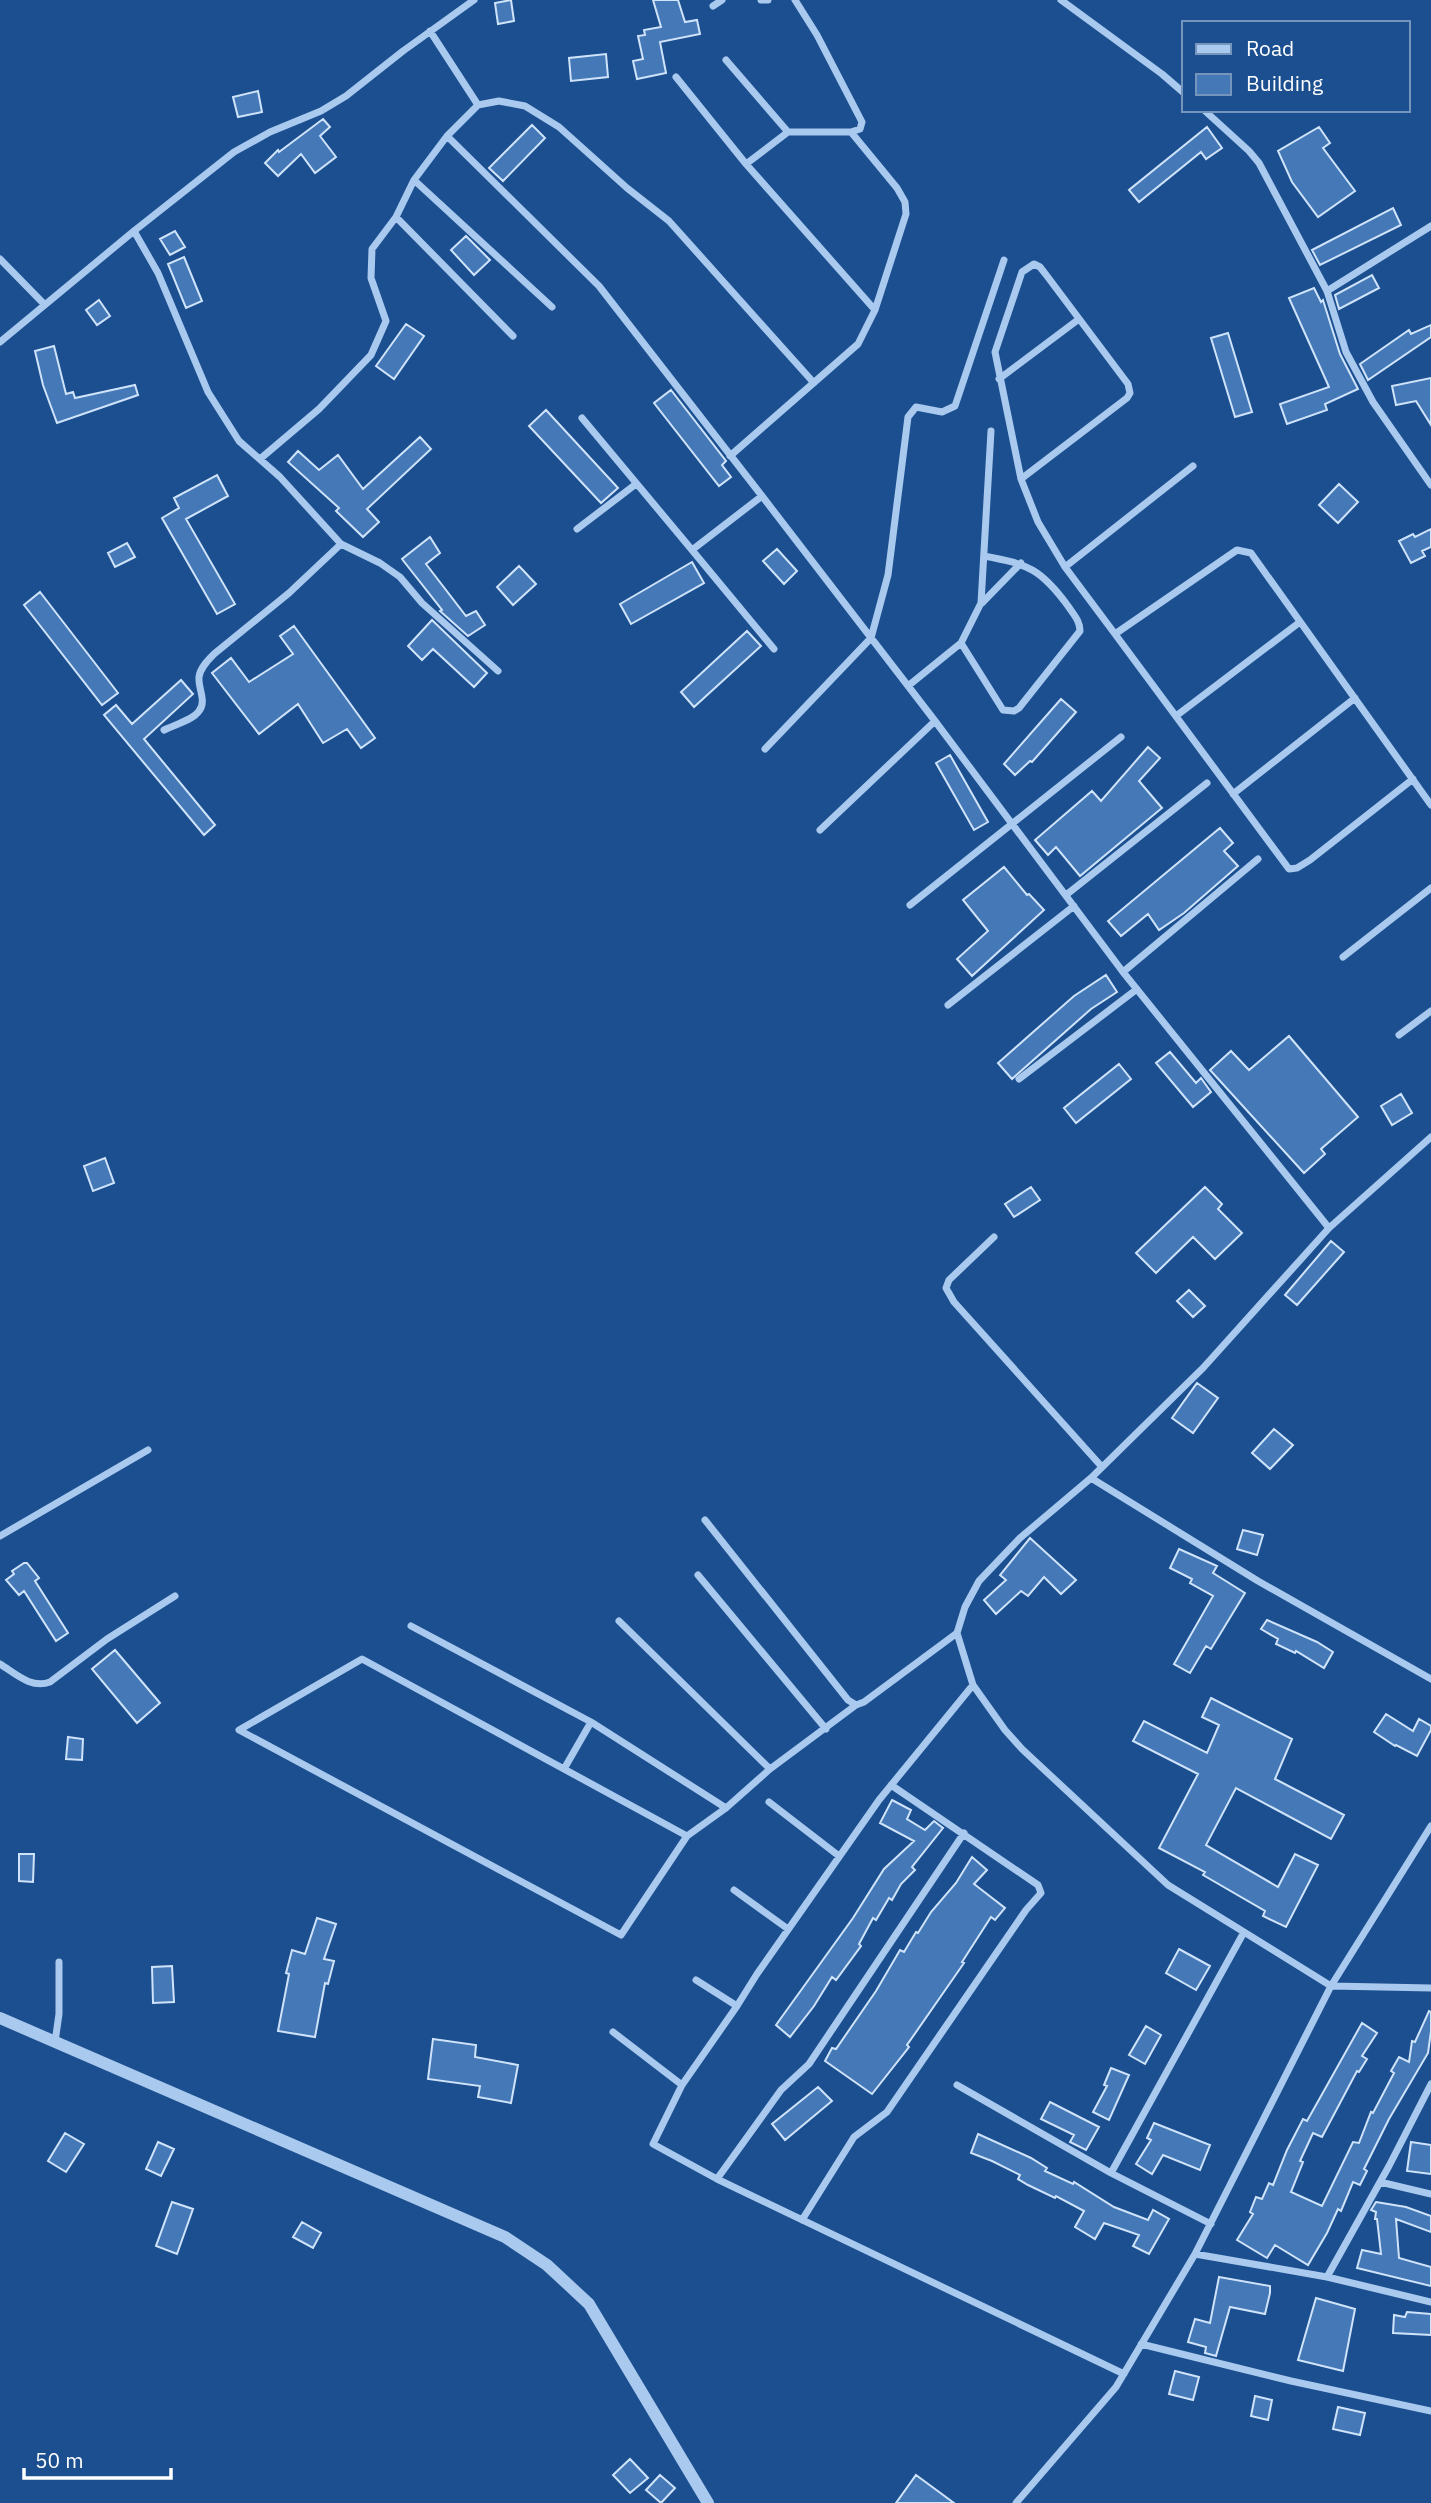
<svg xmlns="http://www.w3.org/2000/svg" width="1431" height="2503" viewBox="0 0 1431 2503" font-family="'IBM Plex Sans',sans-serif">
<style>
.building{fill:#4478b7;stroke:#cfe3fa;stroke-width:2}
.lines{fill:none;stroke-linecap:round;stroke-linejoin:round}
.minor{stroke:#a9c9ee;stroke-width:7}
.tertiary{stroke:#a9c9ee;stroke-width:12}
</style>
<rect width="100%" height="100%" fill="#1b4f8f"/>
<path class="building" d="M511,0L514,21L498,24L495,3Z
M653,0H678L685,22L697,20L700,34L660,42L666,73L637,79L633,61L643,59L638,36L645,35L644,30L661,27Z
M606,54L608,77L571,81L569,58Z
M258,91L262,112L238,117L233,97Z
M323,119L330,127L320,136L336,157L315,173L301,154L278,176L265,163L278,150L279,152Z
M532,125L545,138L503,181L489,168Z
M1207,127L1222,148L1206,159L1201,152L1139,202L1129,190Z
M1319,127L1330,143L1323,148L1355,191L1318,217L1292,182L1278,151Z
M1393,208L1401,225L1320,265L1312,250Z
M175,231L185,247L170,255L160,239Z
M466,236L490,260L474,275L451,250Z
M184,257L202,301L186,308L168,264Z
M1372,275L1379,288L1339,309L1335,295Z
M1314,288L1321,302L1323,300L1340,354L1358,389L1325,404L1327,410L1287,424L1280,404L1329,387L1289,298Z
M99,300L110,316L97,325L86,310Z
M406,324L424,336L394,379L376,366Z
M1431,325V337L1368,380L1360,364L1409,330L1411,334Z
M1228,333L1252,412L1235,417L1211,338Z
M54,346L66,394L73,392L75,398L135,385L138,395L57,423L43,385L35,351Z
M1431,378V425L1416,401L1396,405L1392,386Z
M671,390L726,461L722,465L731,477L719,486L654,403Z
M546,410L618,488L601,503L529,426Z
M420,437L431,449L367,509L379,522L363,537L336,511L339,508L288,462L298,451L319,470L338,455L363,489Z
M217,475L228,496L186,519L235,604L217,614L162,518L179,508L174,498Z
M1339,484L1358,502L1338,523L1319,505Z
M1431,529V547L1422,551L1425,556L1411,563L1399,541L1413,534L1415,537Z
M430,537L440,553L426,564L466,616L476,611L485,625L468,636L440,611L442,610L402,559Z
M127,543L135,557L115,567L108,553Z
M777,549L797,571L784,584L763,561Z
M692,562L704,583L631,624L620,604Z
M519,566L536,584L513,605L497,587Z
M40,592L118,693L102,705L24,605Z
M432,620L487,673L474,687L433,649L422,660L408,646Z
M294,626L375,738L361,748L347,729L323,743L298,704L259,734L212,673L231,658L249,682L293,654L280,636Z
M747,631L761,646L694,707L681,692Z
M181,680L193,694L144,739L215,825L204,835L104,715L116,705L132,724Z
M1061,699L1076,712L1032,762L1030,761L1015,775L1004,764Z
M1148,747L1160,758L1139,781L1162,808L1080,876L1056,847L1048,855L1035,840L1092,791L1101,801Z
M950,755L988,822L974,830L936,763Z
M1220,828L1233,843L1224,851L1238,866L1184,913L1159,930L1148,914L1121,936L1108,921Z
M1004,867L1027,895L1029,894L1044,910L972,976L957,959L988,931L963,900Z
M1106,975L1117,992L1091,1009L1012,1079L998,1063L1074,996Z
M1289,1036L1358,1117L1321,1149L1325,1154L1304,1173L1210,1070L1231,1051L1249,1070Z
M1170,1052L1196,1083L1201,1078L1211,1092L1193,1107L1156,1063Z
M1119,1064L1131,1079L1076,1123L1064,1108Z
M1401,1094L1412,1113L1392,1125L1381,1106Z
M105,1158L114,1183L93,1191L84,1166Z
M1031,1187L1040,1200L1014,1217L1005,1204Z
M1205,1187L1222,1204L1218,1209L1242,1233L1215,1259L1193,1237L1156,1273L1136,1253Z
M1331,1241L1344,1252L1297,1305L1285,1295Z
M1189,1290L1205,1306L1193,1317L1177,1301Z
M1197,1383L1218,1398L1193,1433L1172,1418Z
M1274,1429L1293,1445L1270,1469L1252,1453Z
M1243,1530L1263,1535L1257,1555L1237,1549Z
M1030,1538L1076,1580L1061,1594L1044,1577L1028,1596L1021,1591L996,1614L984,1600L1006,1580L1000,1575Z
M1179,1549L1217,1566L1213,1573L1245,1593L1211,1649L1206,1646L1190,1673L1174,1664L1213,1596L1190,1583L1192,1579L1170,1568Z
M24,1563H27L39,1578L35,1581L68,1633L56,1641L24,1591L19,1595L6,1580L14,1574L12,1571Z
M1267,1620L1317,1642L1333,1652L1324,1668L1296,1651L1295,1653L1276,1644L1278,1639L1261,1629Z
M115,1650L160,1703L137,1723L92,1669Z
M1211,1698L1292,1739L1275,1779L1344,1815L1331,1839L1236,1788L1206,1845L1278,1887L1295,1854L1318,1865L1286,1927L1263,1916L1265,1911L1203,1875L1205,1872L1159,1848L1198,1774L1133,1741L1144,1721L1207,1753L1219,1725L1202,1717Z
M1386,1714L1413,1731L1419,1719L1431,1726V1730L1417,1756L1396,1745L1395,1746L1374,1732Z
M68,1737L83,1739L82,1760L66,1759Z
M892,1800L911,1810L907,1819L925,1830L934,1821L943,1828L912,1867L915,1870L901,1884L892,1900L889,1898L876,1920L873,1918L859,1944L861,1946L836,1980L832,1977L814,2006L790,2037L776,2025L853,1918L884,1869L914,1841L880,1823Z
M19,1854H34L33,1882L19,1881Z
M972,1857L987,1870L974,1884L1005,1908L995,1920L991,1917L962,1962L964,1963L907,2045L909,2047L872,2094L825,2061L832,2048L836,2049L876,1991L900,1950L904,1952L916,1932L918,1933L931,1912L956,1883Z
M317,1918L336,1924L324,1959L334,1961L328,1984L325,1983L315,2037L278,2031L289,1974L286,1973L292,1950L305,1954Z
M1179,1949L1210,1966L1196,1990L1166,1973Z
M172,1966L174,2002L153,2003L152,1967Z
M1429,2011L1431,2012V2031L1428,2053L1389,2119L1364,2169L1367,2171L1360,2185L1353,2182L1341,2211L1338,2209L1327,2233L1308,2265L1275,2245L1267,2258L1237,2240L1253,2214L1250,2212L1256,2197L1262,2199L1269,2183L1273,2185L1287,2150L1303,2119L1307,2121L1362,2023L1377,2033L1362,2056L1367,2059L1359,2072L1357,2071L1322,2137L1313,2133L1300,2161L1303,2162L1291,2192L1322,2206L1353,2142L1359,2143L1371,2112L1373,2113L1394,2073L1391,2071L1399,2057L1409,2062L1412,2041L1415,2042Z
M1146,2026L1161,2035L1145,2064L1129,2055Z
M433,2039L476,2045L475,2057L518,2065L511,2103L478,2097L480,2086L428,2079Z
M1111,2068L1129,2075L1109,2120L1093,2112L1107,2086L1104,2085Z
M818,2087L832,2101L785,2140L772,2124Z
M1050,2102L1099,2127L1086,2150L1070,2142L1074,2135L1041,2119Z
M1154,2123L1210,2145L1200,2170L1163,2155L1152,2174L1136,2164L1151,2140L1147,2138Z
M65,2133L84,2144L66,2172L48,2161Z
M978,2134L1031,2158L1047,2168L1045,2171L1073,2184L1074,2182L1114,2207L1148,2220L1153,2210L1169,2219L1149,2254L1133,2246L1139,2235L1104,2223L1095,2239L1075,2227L1084,2211L1056,2196L1055,2198L1028,2185L1018,2179L1020,2175L992,2161L971,2153Z
M158,2142L174,2149L161,2176L146,2169Z
M1411,2142L1431,2145V2174L1407,2171Z
M172,2202L193,2209L177,2254L156,2246Z
M1376,2202L1406,2207L1431,2216V2232L1396,2219L1399,2258L1431,2267V2286L1357,2268L1362,2250L1381,2254L1377,2219H1375L1376,2212L1371,2210Z
M302,2222L321,2233L313,2248L293,2237Z
M1219,2277L1270,2286V2293L1265,2314L1230,2307L1216,2356L1205,2353L1206,2347L1188,2342L1195,2319L1210,2323Z
M1316,2298L1355,2309L1343,2371L1298,2360Z
M1407,2312L1431,2314V2335L1393,2333L1394,2315L1405,2317Z
M1175,2371L1199,2377L1193,2400L1169,2394Z
M1255,2396L1272,2400L1268,2420L1251,2416Z
M1338,2407L1365,2413L1360,2435L1333,2429Z
M630,2459L648,2478L630,2493L613,2475Z
M660,2475L675,2488L661,2503L646,2490Z
M916,2475L954,2503H896Z"/>
<g class="lines">
<path class="minor" d="M761,0H768
M795,0L817,35L862,122L860,129L851,132
M1061,0L1162,74L1184,93
M713,6L722,0
M430,31L478,105
M726,60L788,132
M676,77L746,164L788,132H851L897,188L905,202L906,214L875,310L858,344L730,456
M1204,110L1249,151L1259,163L1327,291L1346,352L1373,402L1431,485
M447,136L599,286L762,496
M746,164L875,310
M414,180L552,307
M396,217L513,336
M134,231L158,273L208,392L239,441L280,477L341,544L380,563L400,577L422,603L498,671
M0,259L44,304
M1327,291L1431,226
M0,342L134,231L234,152L270,132L321,111L346,96L403,51L474,0
M999,379L1079,319
M582,418L692,550L762,496L935,721L1123,972L1329,1228
M260,459L319,409L371,355L386,321L371,278L372,249L396,217L414,180L447,136L478,105L499,101L525,106L559,127L627,188L669,221L814,383
M1021,479L1127,398L1130,393L1128,384L1047,276L1040,267L1034,264L1022,272L995,352L1021,479L1038,522L1065,567L1115,634L1237,550L1251,553L1431,805
M577,529L636,484
M692,550L774,649
M1065,567L1193,466
M982,603L1021,563
M1115,634L1289,869L1297,868L1310,860L1413,779
M961,643L1003,710L1014,711L1019,708L1080,631C1080,621 1074,615 1068,606C1041,569 1028,564 984,556
M908,686L961,643L981,603L991,431
M1176,716L1300,622
M164,730C174,725 193,720 199,711C207,701 198,689 199,677C200,668 208,660 214,654L289,593L341,544
M765,749L871,638L888,575L908,417L916,407L942,412L955,406L1004,260
M1233,794L1355,698
M820,830L935,721
M1066,895L1207,783
M910,905L1121,737
M1343,957L1431,888
M1123,972L1258,859
M948,1005L1074,906
M1399,1035L1431,1011
M1019,1079L1137,989
M1431,1137L1329,1228L1203,1368L1091,1478L1020,1538L979,1581L965,1607L957,1633L973,1685L1005,1730L1022,1749L1168,1885L1331,1986L1431,1988
M994,1237L949,1280L946,1288L954,1302L1102,1467
M1091,1478L1258,1581L1431,1679
M705,1520L848,1700L856,1705L864,1702L957,1633
M0,1536L148,1450
M698,1575L826,1729
M619,1621L770,1769
M411,1626L591,1722L726,1808
M0,1664C16,1674 31,1689 50,1682L107,1639L175,1596
M973,1685L879,1800L757,1974L737,2006L682,2085L653,2144L717,2179L1124,2374
M564,1769L591,1722
M769,1802L839,1856
M687,1836L362,1659L239,1730L621,1935L687,1836L726,1808L770,1769L856,1705
M734,1890L788,1929
M696,1980L737,2006
M613,2032L682,2085
M55,2042L59,2014V1962
M957,2085L1111,2173
M717,2179L781,2090L809,2064L964,1833
M1380,2182L1431,2194
M802,2220L854,2137L887,2112L1026,1910L1041,1893L1038,1885L891,1785
M1211,2224L1111,2173L1244,1932
M1195,2254L1331,1986L1431,1826
M1327,2277L1431,2302
M1141,2344L1291,2381L1431,2411
M1016,2503L1116,2387L1195,2254L1327,2277L1389,2166L1431,2084"/>
<path class="tertiary" d="M0,2018L505,2237L547,2265L589,2304L708,2503"/>
</g>
<rect x="1182" y="21" width="228" height="91" fill="#1b4f8f" stroke="#7695bc" stroke-width="2"/>
<rect x="1196" y="44" width="35" height="10" fill="#a9c9ee" stroke="#7695bc" stroke-width="2"/>
<text x="1246" y="56" font-size="21" fill="#ffffff">Road</text>
<rect x="1196" y="74" width="35" height="21" fill="#4478b7" stroke="#7695bc" stroke-width="2"/>
<text x="1246" y="91" font-size="21" fill="#ffffff">Building</text>
<path d="M24 2468v10h147v-10" fill="none" stroke="#ffffff" stroke-width="3.5"/>
<text x="35" y="2468" font-size="21" fill="#ffffff" stroke="#1b4f8f" stroke-width="5" paint-order="stroke">50 m</text>
</svg>
